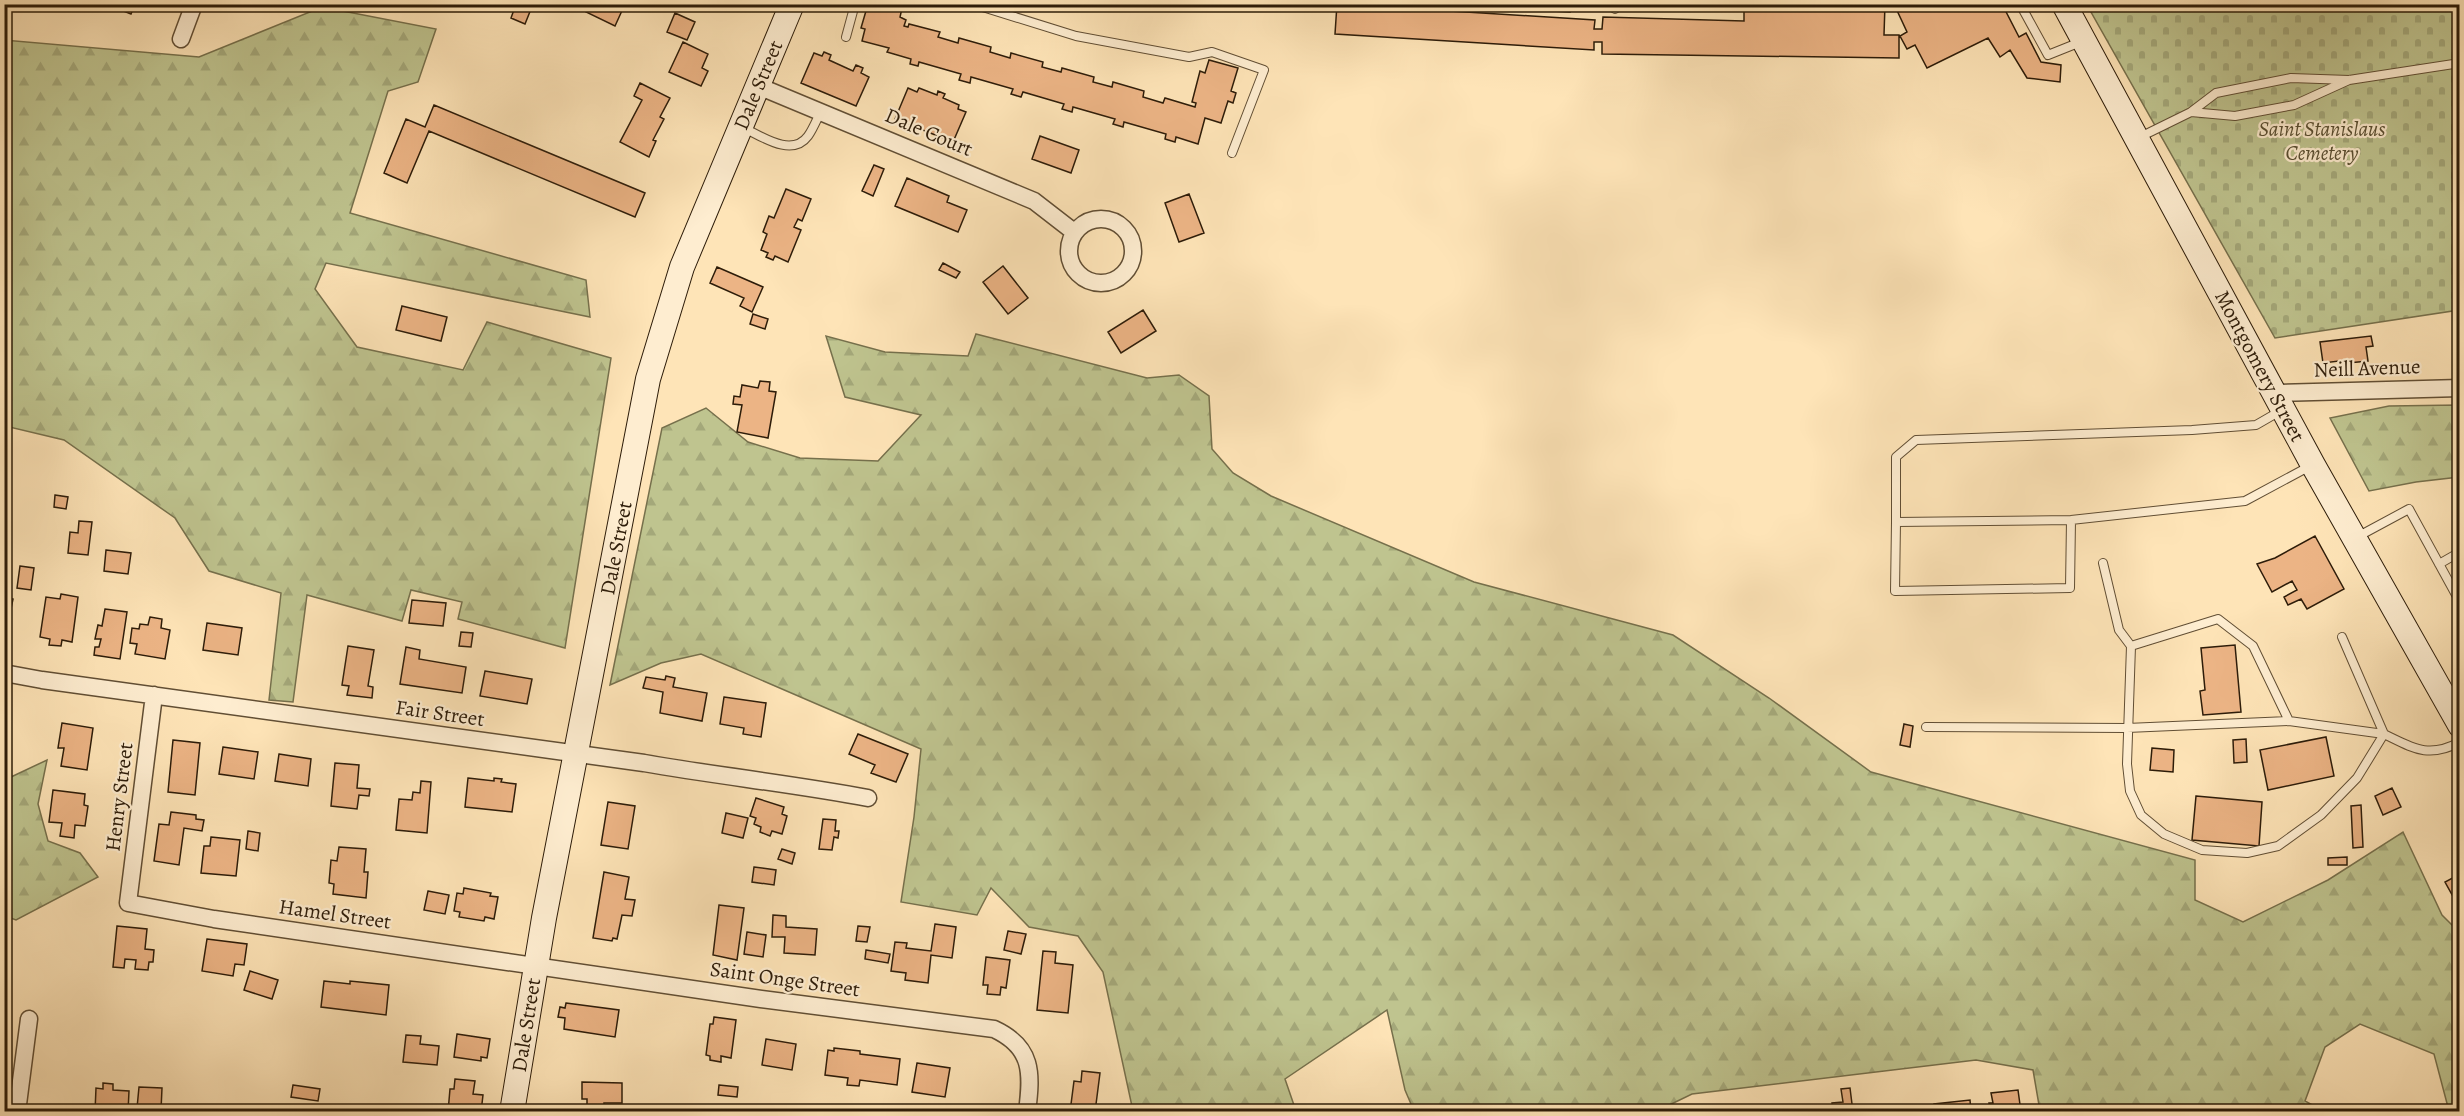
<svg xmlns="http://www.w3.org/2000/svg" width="2464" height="1116" viewBox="0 0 2464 1116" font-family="Alegreya,serif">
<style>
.forest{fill:url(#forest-firs);stroke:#76704c;stroke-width:1.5}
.cemetery{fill:url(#cemetery-stones);stroke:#76704c;stroke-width:1.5}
.building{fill:#ecb485;stroke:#2d1c09;stroke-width:1.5}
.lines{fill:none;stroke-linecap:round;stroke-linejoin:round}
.lane-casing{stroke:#614e34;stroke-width:10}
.street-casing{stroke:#614e34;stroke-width:19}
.secondary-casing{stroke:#2d1c09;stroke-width:26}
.lane{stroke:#feedd0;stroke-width:8}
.street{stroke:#feedd0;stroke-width:16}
.secondary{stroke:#feedd0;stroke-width:24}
.labels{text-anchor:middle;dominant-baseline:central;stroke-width:4.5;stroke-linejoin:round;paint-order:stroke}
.street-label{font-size:21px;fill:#2d1c09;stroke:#feedd0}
.park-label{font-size:21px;font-style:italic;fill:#594e31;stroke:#feedd0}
</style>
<defs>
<pattern id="forest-firs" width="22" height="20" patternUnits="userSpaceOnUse" patternTransform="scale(1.5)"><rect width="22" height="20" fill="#bfc48f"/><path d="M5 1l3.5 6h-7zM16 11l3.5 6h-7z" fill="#a4a87a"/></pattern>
<pattern id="cemetery-stones" width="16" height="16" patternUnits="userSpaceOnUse" patternTransform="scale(1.5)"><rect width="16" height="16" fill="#bfc48f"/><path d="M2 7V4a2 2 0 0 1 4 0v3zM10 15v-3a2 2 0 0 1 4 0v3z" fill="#a4a87a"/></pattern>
</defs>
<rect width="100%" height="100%" fill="#fee4b7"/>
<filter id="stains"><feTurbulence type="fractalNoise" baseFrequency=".00333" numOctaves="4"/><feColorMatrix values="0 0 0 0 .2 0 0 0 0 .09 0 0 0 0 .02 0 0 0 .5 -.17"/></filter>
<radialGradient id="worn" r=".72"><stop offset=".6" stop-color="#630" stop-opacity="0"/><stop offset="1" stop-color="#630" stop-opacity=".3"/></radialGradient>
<path class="forest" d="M322,7L436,29L418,82L388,91L350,213L586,280L590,317L326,263L315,289L357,347L463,370L487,322L611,358L565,648L458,619L462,602L411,590L402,621L307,595L293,702L269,700L281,593L209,571L175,518L64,440L5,426L4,40L199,57Z
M976,334L1147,378L1179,375L1209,396L1212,449L1233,473L1271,496L1474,582L1673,635L1769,698L1871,772L2195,860V900L2243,922L2328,880L2403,832L2442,915L2459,932V1111H2449L2434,1054L2360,1024L2325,1047L2305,1101L2323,1111H2040L2033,1070L1976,1060L1692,1094L1657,1111H1639L1638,1106L1601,1112L1414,1111L1405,1090L1387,1010L1285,1079L1296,1111H1133L1103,972L1078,936L1029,927L991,888L977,915L901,902L914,817L921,749L701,654L661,663L610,685L662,428L706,408L748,442L800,458L878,461L921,415L845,397L826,336L885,352L968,356Z
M2459,405V477L2416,482L2369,491L2330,418L2389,406Z
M47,760L38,804L48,841L80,853L98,877L16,920L5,916V770L11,777Z"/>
<path class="cemetery" d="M2087,5H2459V310L2275,338Z"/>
<path class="building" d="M4,4L12,8L6,22L4,21Z
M106,4H135L131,14Z
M516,4H533L525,24L511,18Z
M590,4H625L615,26L586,12Z
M868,4H903L900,17L906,20L904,26L908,27L909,24L940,32L938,37L958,43L959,38L991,47L990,52L1010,58L1011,53L1043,62L1042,67L1061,72L1062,68L1094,77L1093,82L1112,87L1113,82L1144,91L1143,97L1163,103L1165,98L1195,107L1196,103L1192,102L1200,71L1205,73L1209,60L1238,68L1231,91L1236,93L1233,103L1228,101L1221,123L1205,118L1198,144L1176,137L1175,142L1165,139L1166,134L1124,122L1123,127L1113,124L1115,119L1073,107L1072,112L1062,109L1064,104L1023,92L1021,97L1011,94L1013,89L971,77L970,83L959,80L961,74L919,62L918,66L910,64L911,59L887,52L889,48L862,41L865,29L861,28Z
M1337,4L1595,20L1594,29H1602L1603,17L1744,21V4H1885L1884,35H1899V58L1602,54V42H1594V50L1335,34Z
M1418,4H1570V12Z
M1894,4H2002L2019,37L2026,33L2041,62L2061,65L2060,82L2027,78L2010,50L2000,57L1988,38L1927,68L1915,45L1907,49L1900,36L1907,32Z
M675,13L695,22L687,40L667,32Z
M683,42L708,54L702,68L708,71L701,86L669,72Z
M824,52L831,55L829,60L853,71L856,65L863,68L861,73L869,77L856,106L801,83L814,53L822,56Z
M640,83L670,98L660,117L664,119L653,140L656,141L649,157L620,142L642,100L634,96Z
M908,88L917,92L919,88L937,95L938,91L945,94L943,98L959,105L958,109L966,112L953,142L895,119Z
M434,105L645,193L635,217L429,131L407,183L384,173L406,119L425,127Z
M1040,136L1079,150L1071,173L1032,159Z
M874,165L884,169L873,196L862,191Z
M907,178L949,196L947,202L967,210L958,232L895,206Z
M786,189L811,199L802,221L798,219L794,227L801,230L788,262L775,256L773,260L766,257L768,253L761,250L767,234L763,232L769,216L774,218Z
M1189,194L1204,233L1179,242L1165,203Z
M943,263L960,272L956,278L939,270Z
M1003,266L1028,298L1008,314L983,282Z
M717,267L763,287L752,312L740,306L744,298L710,283Z
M402,306L447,317L441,341L396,330Z
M1143,310L1156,331L1121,353L1108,332Z
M753,314L768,319L765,329L750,324Z
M2371,336L2373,346L2366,347L2368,361L2348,363L2347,360L2323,363L2320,342Z
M760,381L770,382L769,391L776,392L768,438L737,432L742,405L733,404L734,396L740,397L742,385L758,388Z
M55,495L68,497L66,509L54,507Z
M79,521L92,522L88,555L68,553L70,532L78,533Z
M2315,536L2344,589L2307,609L2301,599L2288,605L2284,597L2297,590L2292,581L2272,592L2257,564L2275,558Z
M106,550L131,553L128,574L104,571Z
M20,566L34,568L31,590L17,588Z
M61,594L78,597L72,642L62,640L61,646L49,645L50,639L40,637L46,597L60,599Z
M4,597L13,599L7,628H4Z
M412,600L446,603L443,626L409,623Z
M105,609L127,612L120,659L94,655L95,647H99L101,639H95L98,625L102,626Z
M150,617L162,619L161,628L170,630L165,659L135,654L137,644L130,643L132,628L139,629L140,624L148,625Z
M207,623L242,628L238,655L203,650Z
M461,632L473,633L471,647L459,646Z
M2235,645L2241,712L2203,715L2200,691L2205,690L2201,648Z
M348,646L374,650L368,686L373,687L372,698L347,695L349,686L342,685Z
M406,647L420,650L419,659L466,667L462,693L400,684Z
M485,671L532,679L527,704L480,696Z
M666,676L675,678L673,687L707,693L702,721L660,713L663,692L643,688L646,677L665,680Z
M724,697L766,703L761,737L743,734L744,728L720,724Z
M62,723L93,728L87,770L61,766L64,748H58Z
M1904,724L1913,726L1910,747L1900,745Z
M858,734L908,754L896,782L871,773L875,765L849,754Z
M2326,737L2334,776L2268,790L2260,750Z
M2246,739L2247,762L2234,763L2233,740Z
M173,740L200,743L195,795L168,792Z
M223,747L258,752L254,779L219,774Z
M2152,748L2174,750L2173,772L2150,770Z
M279,754L311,759L308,786L275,781Z
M335,763L359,765L357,788L370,789L369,796L359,795L357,809L331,806Z
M468,778L494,781V778L502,779L501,782L516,784L512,812L465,807Z
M421,781L431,782L427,833L396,830L399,799L412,800L413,792L420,793Z
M2392,788L2401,807L2383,815L2375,796Z
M53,790L85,794L84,805L88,806L85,826L75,825L74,838L60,836L62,823L49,822Z
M2196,796L2262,802L2259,846L2192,840Z
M756,798L784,807L782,814L787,816L782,834L772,831L770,836L760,832L761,827L754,824L756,818L750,816Z
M608,802L635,806L628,849L601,845Z
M2361,805L2363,847L2353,848L2351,806Z
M171,812L196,815V819L204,820L202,831L184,828L179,865L154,861L159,824L169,825Z
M726,813L748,818L743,838L722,833Z
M823,819L836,820L835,831H839L838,838L834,837L832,850L819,849Z
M248,831L260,833L258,851L246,849Z
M211,837L240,840L236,876L201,873L204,846H210Z
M339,847L366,849L364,872H368L366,898L333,894L334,884L329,883L331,860L337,861Z
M782,849L795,853L792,864L778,859Z
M2347,857V865H2328V858Z
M754,867L776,870L774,885L752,882Z
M604,872L629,877L625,899L635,900L632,916L622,915L617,939L613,938L612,941L593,938Z
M2460,874V909L2445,882Z
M464,888L491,893L490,896L498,897L494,919L485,917L484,921L459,917L460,912L454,911L457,893L463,894Z
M428,891L449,895L445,914L424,910Z
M719,905L744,908L737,960L713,955Z
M773,915L786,916V927L817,929L815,955L784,953L785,937H772Z
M935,924L956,927L952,958L931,955L928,983L905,980L906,973L891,971L895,942L907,943L906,948L931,951Z
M117,926L147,929L145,949L154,950L153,962H149L148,970L135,969L136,960L125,959L124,968L113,967Z
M858,926L870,927L867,942L856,941Z
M1008,931L1026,934L1021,954L1004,950Z
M747,932L766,935L763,957L744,954Z
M207,939L247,944L244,965L235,964L233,976L202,971Z
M866,950L890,954L888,963L865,959Z
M1043,951L1056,952L1055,963L1073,965L1068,1013L1037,1010Z
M986,957L1010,960L1006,988L1001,987L1000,995L987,994L988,985H983Z
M250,971L278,980L272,999L244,990Z
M324,981L350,984V981L389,985L386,1015L321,1007Z
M566,1003L619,1010L615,1037L564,1029L565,1018L558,1017L560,1007L565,1008Z
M714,1017L736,1020L731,1058L721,1056V1062L710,1060V1056L706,1055L710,1024H713Z
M457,1034L490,1039L487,1058L481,1057V1061L454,1057Z
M406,1035L421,1036L420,1044L439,1046L437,1065L403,1062Z
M766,1039L796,1044L792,1070L762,1065Z
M834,1048L860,1051V1054L900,1059L897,1085L860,1080L859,1086L847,1085L848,1078L825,1075L828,1050L834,1051Z
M917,1063L950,1068L945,1097L912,1092Z
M1082,1071L1100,1073L1095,1112H1070L1074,1081L1081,1082Z
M455,1079L475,1081L473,1094L483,1095L481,1112H448L450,1089H454Z
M582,1082L622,1083V1103H604V1112H587V1099H582Z
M103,1083L113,1084V1090L129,1091L128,1112H95L96,1088L103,1089Z
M293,1085L320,1089L318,1101L291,1097Z
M719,1085L738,1087L737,1097L718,1095Z
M139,1087L162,1088L161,1110L137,1108Z
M1850,1088L1853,1112H1833L1832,1103L1843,1102L1841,1089Z
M2018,1090L2021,1112H1990L1989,1103H1993L1991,1093Z
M1970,1100L1971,1112H1934V1104Z"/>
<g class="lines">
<defs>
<path id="lane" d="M973,4L1076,36L1189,57L1212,52L1264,70L1232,153
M2020,4L2048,55L2083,41
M1615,9V4
M846,37L855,4
M2349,80L2294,105L2235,116L2191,112L2216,93L2291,78L2349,80L2460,63
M744,128C761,136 792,158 808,136C813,129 817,119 821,111
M2138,138L2191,112
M2282,410L2256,425L2192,430L1916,440L1896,457V522L2071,520L2245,501L2312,465
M1896,522L1895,591L2070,588L2071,520
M2357,537L2409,509L2460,602
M2103,563L2119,630L2131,646L2127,764L2130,791L2141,815L2164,834L2202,850L2247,853L2278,846L2321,815L2357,778L2384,734L2289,721L2253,646L2218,619L2131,646
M2439,564L2460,552
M2342,637L2384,734C2413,748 2428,759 2460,742
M1926,727L2127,728L2289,721"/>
<path id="street" d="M181,39L194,4
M758,86L1034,201L1074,232
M1069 251a32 32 0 1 1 64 0a32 32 0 1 1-64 0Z
M2276,393L2460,388
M4,673L42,680L644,763C718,776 794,784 868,798
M154,695L128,903L214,919L761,999L994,1029C1033,1047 1032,1073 1027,1112
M17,1112L29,1019"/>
<path id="secondary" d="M2064,4L2313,465L2460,725
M512,1112L544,918L648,379L682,267L792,4"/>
</defs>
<use href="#lane" class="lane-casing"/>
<use href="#street" class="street-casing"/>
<use href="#secondary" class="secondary-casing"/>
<use href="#lane" class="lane"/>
<use href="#street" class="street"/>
<use href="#secondary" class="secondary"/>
</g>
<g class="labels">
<g class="street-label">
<text transform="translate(758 85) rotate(-67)">Dale Street</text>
<text transform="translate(929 132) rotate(23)">Dale Court</text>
<text transform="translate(2260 366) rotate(62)">Montgomery Street</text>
<text transform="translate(2367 368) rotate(-2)">Neill Avenue</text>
<text transform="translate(616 548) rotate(-79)">Dale Street</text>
<text transform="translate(440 713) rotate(8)">Fair Street</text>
<text transform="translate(119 797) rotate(-83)">Henry Street</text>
<text transform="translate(335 914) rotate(8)">Hamel Street</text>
<text transform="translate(785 979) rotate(8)">Saint Onge Street</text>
<text transform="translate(526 1025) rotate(-81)">Dale Street</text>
</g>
<g class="park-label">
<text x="2322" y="129">Saint Stanislaus<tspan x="2322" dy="24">Cemetery</tspan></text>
</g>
</g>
<rect width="2464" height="1116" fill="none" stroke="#fee4b7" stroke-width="24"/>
<rect x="6" y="6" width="2452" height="1104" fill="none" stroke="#2d1c09" stroke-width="3"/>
<rect x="12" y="12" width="2440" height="1092" fill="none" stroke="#2d1c09" stroke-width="1.5"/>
<rect width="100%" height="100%" filter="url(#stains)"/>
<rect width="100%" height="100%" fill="url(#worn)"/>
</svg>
